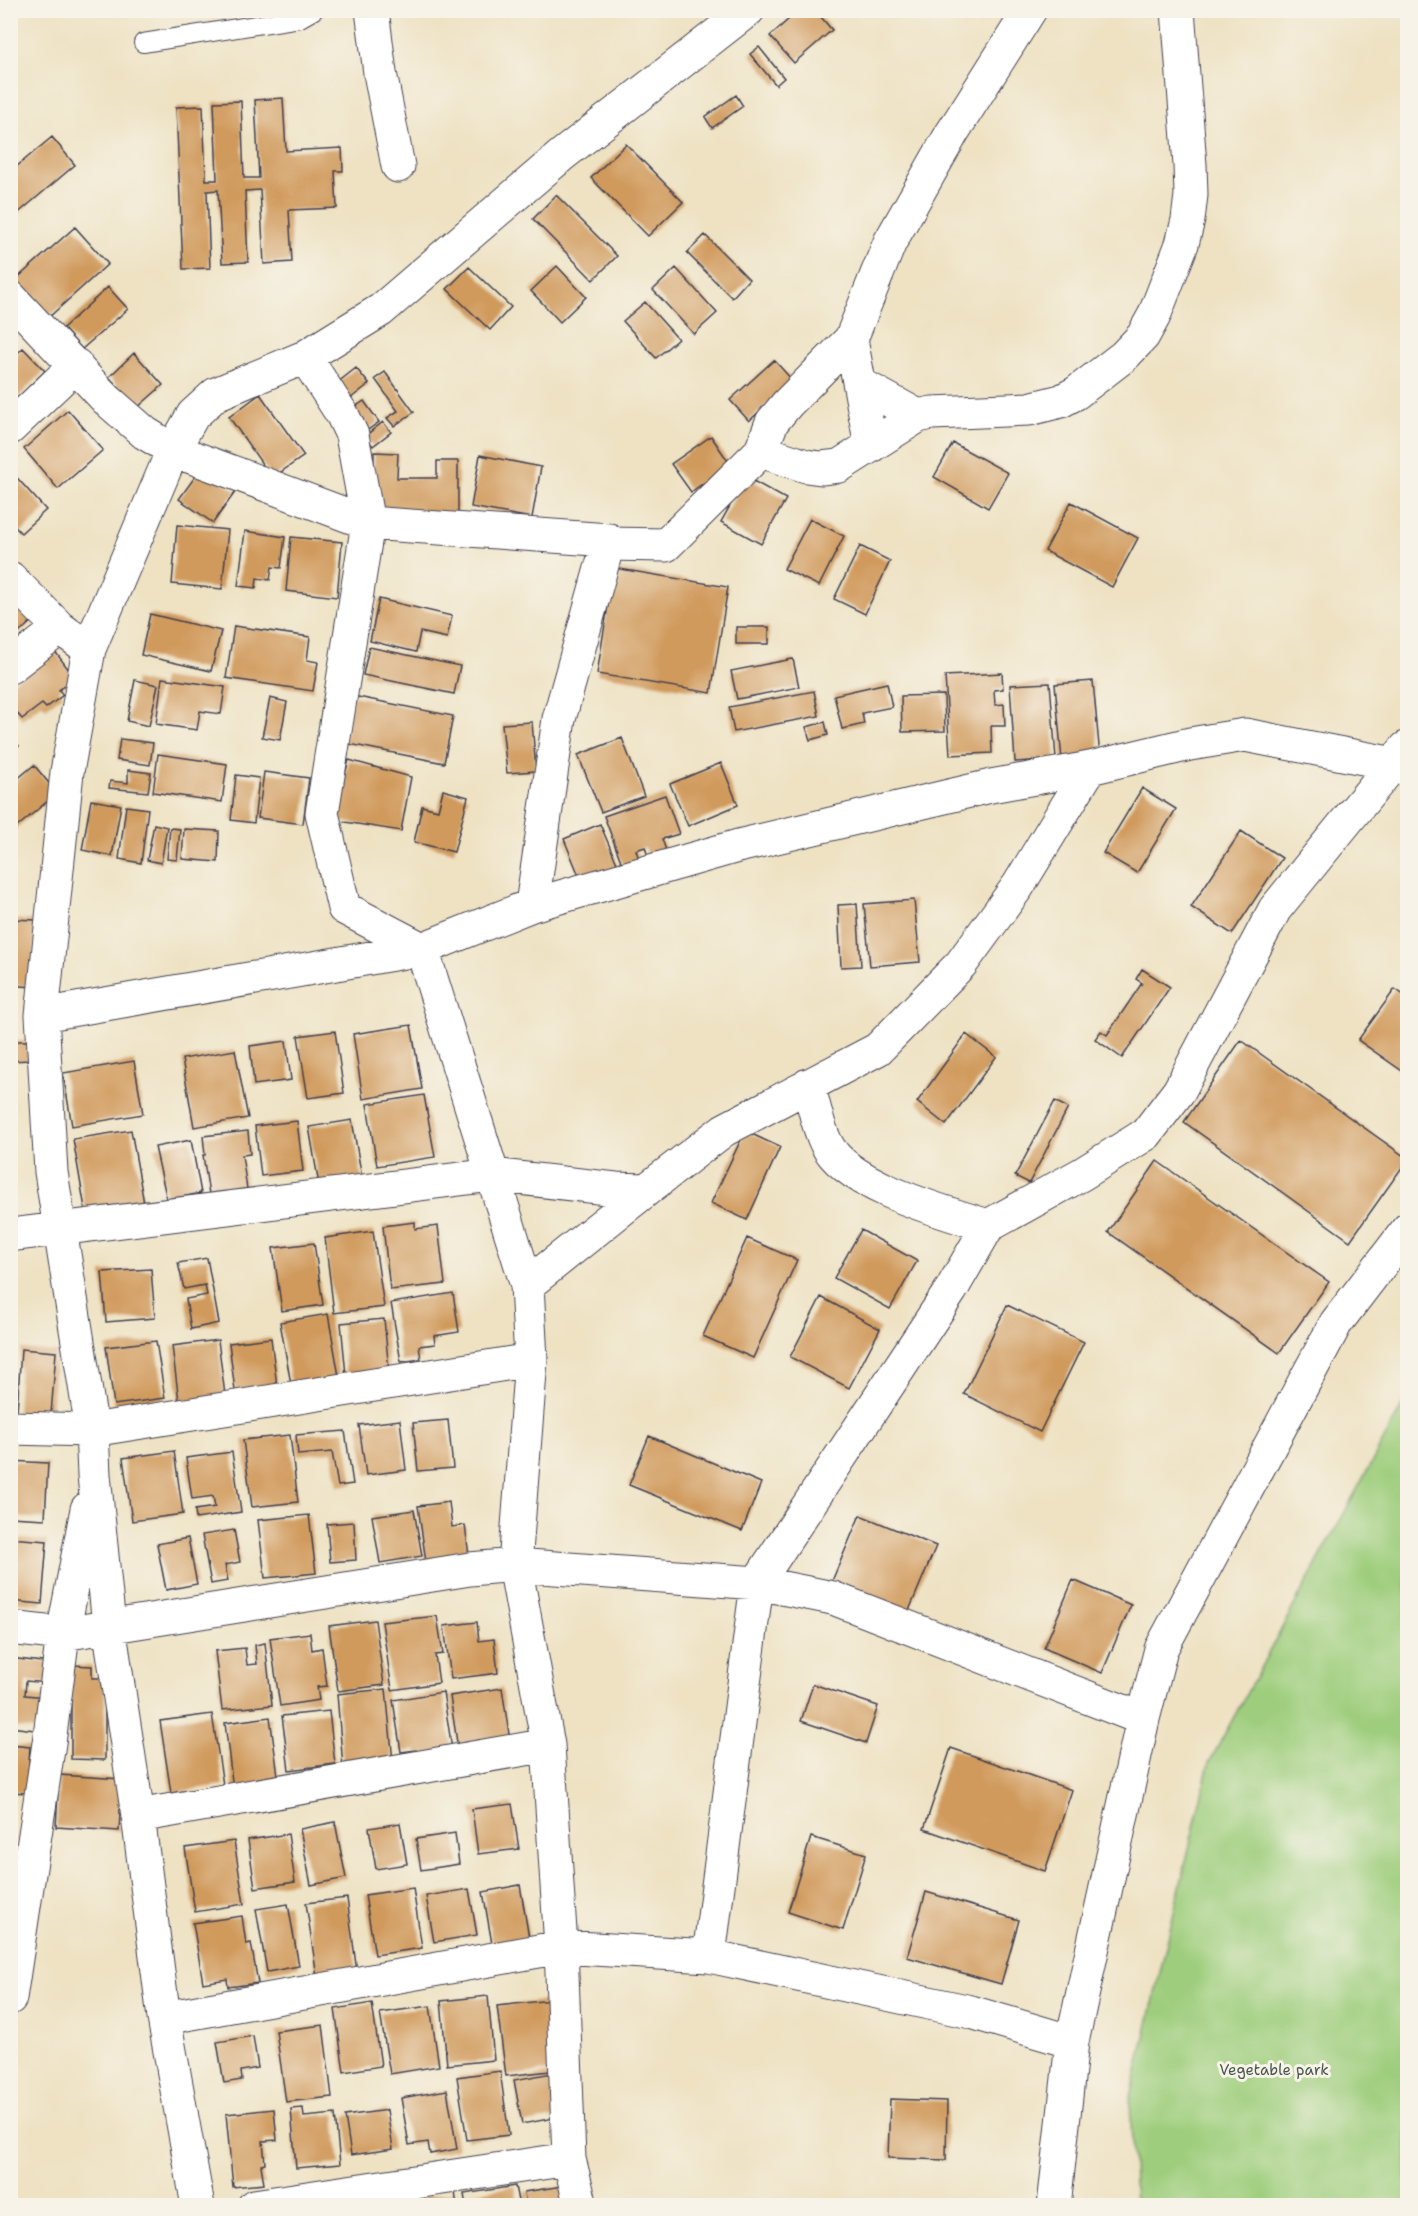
<svg xmlns="http://www.w3.org/2000/svg" width="1418" height="2216" viewBox="0 0 1418 2216" font-family="'Shantell Sans',sans-serif">
<style>
.green{fill:#9ece7d;stroke:#60785c;stroke-width:1.5}
.building{fill:#d09a5b}
.lines{fill:none;stroke-linecap:round;stroke-linejoin:round}
.lane-casing{stroke:#413f4f;stroke-width:20}
.street-casing{stroke:#413f4f;stroke-width:35}
.lane{stroke:#fff;stroke-width:18}
.street{stroke:#fff;stroke-width:33}
.labels{text-anchor:middle;dominant-baseline:central;stroke-width:6;stroke-linejoin:round;paint-order:stroke}
.park-label{font-size:15px;fill:#47564f;stroke:#f7f3e8}
</style>
<rect width="100%" height="100%" fill="#f7f3e8"/>
<filter id="ink" filterUnits="userSpaceOnUse"><feTurbulence type="fractalNoise" baseFrequency=".0167" numOctaves="2"/><feDisplacementMap in="SourceGraphic" scale="12" xChannelSelector="R" yChannelSelector="G"/><feConvolveMatrix kernelMatrix="1 2 1 2 8 2 1 2 1" color-interpolation-filters="sRGB"/></filter>
<filter id="wash" filterUnits="userSpaceOnUse"><feTurbulence type="fractalNoise" baseFrequency=".008" numOctaves="4" result="noise"/><feDisplacementMap in="SourceGraphic" scale="24" xChannelSelector="R" yChannelSelector="G"/><feGaussianBlur stdDeviation="1.35" result="paint"/><feColorMatrix in="noise" values="0 0 0 0 0 0 0 0 0 0 0 0 0 0 0 0 0 1.4 0 .05"/><feComposite in="paint" operator="in"/></filter>
<g filter="url(#wash)">
<rect width="100%" height="100%" fill="#eee2c3"/>
<path class="green" d="M1407,1397V2205H1135L1130,2101L1209,1763Z"/>
<g id="blocks">
<path class="building" d="M799,10H815L832,30L794,63L770,36Z
M759,47L784,78L776,85L750,54Z
M736,95L743,106L712,128L705,117Z
M283,98L286,151L342,148L343,171H335L337,208L289,210L292,262L264,264L260,190L245,191L248,262L222,263L218,190L207,191L210,268L183,269L176,107L203,106L206,180H217L214,102L241,101L244,178H259L255,100Z
M10,137L17,143L10,150Z
M52,137L75,165L10,220V172Z
M626,144L683,202L648,236L591,178Z
M556,195L617,256L593,280L533,219Z
M75,227L108,264L48,318L14,281Z
M705,235L749,279L732,298L687,253Z
M557,266L586,297L560,322L531,291Z
M469,267L511,307L490,330L447,289Z
M676,268L717,313L694,334L653,290Z
M108,287L128,309L82,349L63,328Z
M645,302L678,339L656,358L623,321Z
M23,348L45,371L10,405V360Z
M134,353L163,385L137,408L109,377Z
M774,360L793,381L749,421L730,400Z
M356,368L369,384L346,402L333,386Z
M385,372L414,412L394,426L387,418L398,411L375,379Z
M260,394L304,456L272,478L229,417Z
M364,401L379,422L365,432L349,411Z
M68,410L103,450L58,489L24,449Z
M383,422L391,432L373,446L365,436Z
M711,436L730,464L691,492L671,464Z
M953,443L1008,473L988,508L934,477Z
M374,452L398,453L397,478H437V461H458V518L373,517Z
M480,455L541,467L532,518L471,507Z
M202,467L236,491L213,523L179,499Z
M10,470L46,510L21,533L10,522Z
M746,477L786,499L761,544L721,522Z
M1071,502L1138,538L1112,587L1045,551Z
M810,519L844,536L819,586L784,569Z
M177,525L228,530L222,589L172,584Z
M245,531L285,537L281,568L272,567L270,580L257,578L256,588L238,586Z
M291,537L342,542L337,597L286,591Z
M860,546L890,561L865,614L834,599Z
M614,568L728,587L711,693L597,674Z
M10,590L36,617L10,641Z
M379,599L452,616L447,638L420,632L416,652L370,641Z
M150,614L221,631L211,671L141,655Z
M234,626L310,637L307,660L318,662L313,691L226,678Z
M736,627H769V644H736Z
M369,647L460,666L454,694L363,675Z
M54,650L75,678L59,690L63,695L46,708L42,704L22,719L10,705V684Z
M793,659L799,687L737,699L731,671Z
M1002,673L1003,689L994,690L995,705L1004,704L1005,726H991L992,753L950,755L945,676Z
M162,678L225,687L221,714L200,711L197,730L156,724Z
M135,680L158,685L149,726L127,721Z
M1093,681L1100,757L1062,760L1055,684Z
M887,683L892,707L862,713L864,724L842,729L834,695Z
M1050,683L1056,759L1015,762L1010,685Z
M814,691L819,716L734,732L729,707Z
M944,695L945,731L902,732L901,696Z
M353,696L453,716L444,763L344,743Z
M270,698L287,702L280,740L262,737Z
M532,722L536,771L507,773L502,724Z
M825,722L828,735L810,740L806,727Z
M10,736L19,746L10,753Z
M622,738L644,796L601,812L578,755Z
M120,739L153,743L150,765L117,760Z
M158,754L227,764L222,802L153,792Z
M349,760L411,777L401,831L332,820Z
M721,763L738,805L688,826L670,784Z
M34,765L57,793L10,833V785Z
M128,770L151,773L148,792L109,788L110,781L128,783Z
M264,772L309,778L303,824L258,818Z
M236,775L259,778L254,823L231,820Z
M1142,788L1176,809L1137,873L1103,853Z
M443,790L468,797L454,852L414,842L422,806L438,810Z
M665,795L679,834L662,839L668,856L650,863L645,847L636,850L641,866L625,872L604,816Z
M91,800L121,805L112,856L82,850Z
M126,806L148,809L141,863L119,859Z
M154,824L167,827L161,863L147,860Z
M600,824L619,868L582,883L564,839Z
M170,828L180,829L177,860L167,859Z
M184,829L219,831L218,862L182,859Z
M1241,831L1282,858L1232,934L1191,907Z
M914,900L920,962L870,966L864,904Z
M857,904L861,966L841,967L838,905Z
M10,919L36,920L32,987L10,985Z
M1142,969L1170,987L1122,1058L1095,1039L1101,1031L1107,1035L1142,983L1136,979Z
M1395,989L1408,998V1075L1358,1040Z
M411,1025L422,1089L363,1099L353,1034Z
M335,1031L344,1093L308,1098L298,1036Z
M966,1034L996,1057L946,1125L917,1102Z
M1241,1040L1408,1159L1350,1241L1184,1122Z
M10,1041H29L30,1060L10,1061Z
M286,1041L291,1080L254,1085L250,1046Z
M235,1050L248,1118L194,1127L182,1059Z
M134,1061L143,1114L72,1126L63,1073Z
M424,1095L435,1157L377,1166L367,1104Z
M1055,1101L1068,1108L1029,1183L1015,1176Z
M352,1120L363,1184L320,1191L309,1127Z
M297,1121L303,1171L261,1176L255,1126Z
M131,1130L145,1209L87,1220L73,1139Z
M248,1131L250,1154L242,1155L247,1189L209,1194L203,1155H205L203,1136Z
M745,1131L780,1147L747,1220L711,1203Z
M191,1140L201,1193L167,1200L155,1147Z
M1157,1161L1329,1282L1279,1353L1108,1232Z
M415,1222V1229L438,1226L445,1284L390,1290L383,1226Z
M861,1230L917,1261L890,1309L834,1278Z
M373,1231L384,1307L334,1313L325,1238Z
M747,1238L797,1260L753,1358L703,1336Z
M314,1243L323,1305L282,1311L273,1248Z
M207,1258L219,1323L191,1329L186,1299L207,1295L205,1285L184,1289L178,1263Z
M151,1269L155,1318L106,1322L102,1272Z
M453,1293L459,1332L434,1336L435,1344L419,1346L421,1359L401,1362L391,1303Z
M821,1297L880,1329L849,1388L790,1357Z
M1007,1305L1084,1342L1040,1432L964,1394Z
M328,1314L340,1382L292,1390L280,1322Z
M384,1319L389,1371L346,1375L341,1323Z
M271,1338L277,1386L235,1391L229,1343Z
M218,1340L226,1403L180,1409L172,1346Z
M156,1341L165,1398L114,1405L106,1347Z
M21,1349L56,1352L51,1414L17,1412Z
M400,1420L406,1470L366,1475L359,1425Z
M448,1420L453,1468L418,1471L413,1423Z
M345,1431L353,1484L338,1486L332,1452L298,1455L296,1435Z
M290,1435L298,1502L252,1507L243,1440Z
M649,1436L761,1483L742,1531L629,1485Z
M174,1451L183,1514L132,1521L123,1458Z
M232,1452L241,1512L196,1519L195,1510L215,1507L213,1496L192,1499L186,1458Z
M10,1461L48,1463L45,1519L10,1517Z
M449,1502L452,1527L465,1525L469,1556L426,1562L418,1506Z
M414,1510L422,1556L380,1563L372,1516Z
M309,1515L316,1573L265,1578L258,1520Z
M860,1515L936,1546L908,1613L832,1581Z
M354,1522L356,1560L330,1562L327,1524Z
M234,1530L240,1562L225,1565L228,1581L211,1584L202,1535Z
M10,1538L47,1541L42,1604L10,1601Z
M188,1538L197,1584L166,1590L157,1544Z
M1073,1580L1131,1605L1102,1673L1044,1648Z
M437,1616L443,1654L435,1655L439,1683L392,1690L382,1622Z
M375,1620L384,1685L338,1691L329,1626Z
M477,1622L479,1641L494,1639L498,1673L451,1679L444,1626Z
M310,1633L312,1650L322,1648L327,1686L317,1687L319,1700L280,1706L270,1638Z
M265,1643L272,1705L222,1710L215,1651L245,1648L247,1665L257,1664L255,1645Z
M10,1658L50,1663L48,1683L26,1681L25,1695L46,1697L43,1731L10,1727Z
M71,1665L92,1666V1678H105V1760L71,1759Z
M813,1684L878,1706L866,1743L801,1721Z
M502,1688L510,1741L458,1749L450,1696Z
M386,1689L393,1762L343,1767L337,1694Z
M443,1692L452,1749L417,1755L416,1750L401,1752L393,1700Z
M329,1711L335,1764L289,1770L282,1716Z
M212,1714L223,1785L171,1793L160,1721Z
M270,1717L279,1783L233,1789L225,1723Z
M10,1745L30,1747L27,1793L10,1792Z
M951,1748L1072,1790L1045,1871L924,1829Z
M59,1775L122,1779L119,1831L56,1827Z
M512,1804L519,1849L478,1854L472,1809Z
M335,1822L346,1878L311,1885L300,1829Z
M400,1823L407,1864L376,1869L369,1828Z
M455,1833L459,1864L421,1870L416,1839Z
M288,1834L295,1882L255,1888L248,1840Z
M811,1837L866,1854L843,1930L788,1912Z
M234,1841L244,1904L195,1912L185,1848Z
M520,1885L529,1938L492,1944L483,1892Z
M413,1888L422,1948L375,1955L365,1895Z
M469,1889L477,1935L434,1942L426,1896Z
M926,1892L1019,1920L1001,1984L907,1957Z
M347,1898L357,1972L317,1977L306,1903Z
M288,1904L299,1966L267,1972L256,1909Z
M242,1916L246,1944L251,1943L258,1983L228,1987L227,1979L203,1983L193,1923Z
M488,1996L494,2060L447,2065L441,2001Z
M551,2000L559,2070L506,2076L497,2006Z
M372,2003L381,2066L344,2072L335,2009Z
M430,2006L439,2066L390,2074L380,2013Z
M323,2025L332,2097L286,2102L276,2031Z
M253,2036L258,2068L241,2071L242,2080L224,2083L217,2042Z
M500,2071L509,2135L467,2140L457,2077Z
M552,2073L560,2117L522,2124L514,2080Z
M447,2090L457,2149L430,2154L428,2142L409,2145L401,2098Z
M890,2099L947,2101L946,2160L888,2158Z
M303,2108L304,2117L335,2114L340,2164L296,2168L291,2109Z
M274,2109L277,2140L263,2141L265,2164L261,2165L264,2184L233,2187L226,2114Z
M387,2110L393,2149L351,2155L345,2116Z
M569,2185L572,2206H526L524,2192Z
M515,2186L519,2206H466L464,2194Z
M455,2192L457,2206H410L409,2199Z"/>
</g>
</g>
<g filter="url(#ink)">
<use href="#blocks" fill-opacity="0" stroke="#413f4f" stroke-width="1.5"/>
<g class="lines">
<defs>
<path id="lane" d="M143,43L300,18L314,10"/>
<path id="street" d="M372,10L380,73L398,166
M10,297L106,399L145,433L173,450L368,523L322,813L344,908L422,949L532,905L738,846L991,786L1090,768L1190,744L1245,735L1394,764L1408,769
M851,339L871,446
M305,357L342,414L352,435L368,523L609,540L559,719L532,905
M860,384L918,416
M10,428L76,365
M761,451L772,422L787,404L851,339L890,242L952,133L1030,10
M607,544L666,545L761,451L806,466L821,468L839,466L918,416L932,413L1029,409L1061,401L1076,393L1124,356L1143,336L1154,316L1182,244L1188,220L1191,195L1190,165L1178,10
M10,578L60,628L89,649
M10,667L60,628
M42,1015L422,949L527,1285L531,1360L515,1565L548,1745L561,1947L569,2159L581,2206
M808,1085C814,1104 817,1125 826,1143C846,1186 944,1212 988,1226
M10,1235L492,1175L616,1189L646,1190L724,1130L878,1049L961,964L1018,886L1090,768
M527,1285L646,1190
M10,1428L92,1430L531,1360
M10,1628L63,1634L470,1569L515,1565L757,1583L833,1598L1143,1719
M138,1816L548,1745
M709,1956L757,1583L951,1290L988,1226L1082,1174L1146,1134L1179,1091L1275,909L1406,748
M10,1998L49,1743L63,1634L87,1509
M164,2018L561,1947L709,1956L971,2012L1072,2042
M198,2206L164,2018L138,1816L109,1626L94,1475L92,1430L51,1172L42,1015L67,772L89,649L173,450L193,415L216,394L305,357L381,310L562,155L748,10
M254,2206L569,2159
M1054,2206L1072,2042L1143,1719L1161,1649L1336,1323L1408,1229"/>
</defs>
<use href="#lane" class="lane-casing"/>
<use href="#street" class="street-casing"/>
<use href="#lane" class="lane"/>
<use href="#street" class="street"/>
</g>
</g>
<g class="labels">
<g class="park-label">
<text x="1274" y="2070">Vegetable park</text>
</g>
</g>
<rect width="1418" height="2216" fill="none" stroke="#f7f3e8" stroke-width="36"/>
</svg>
